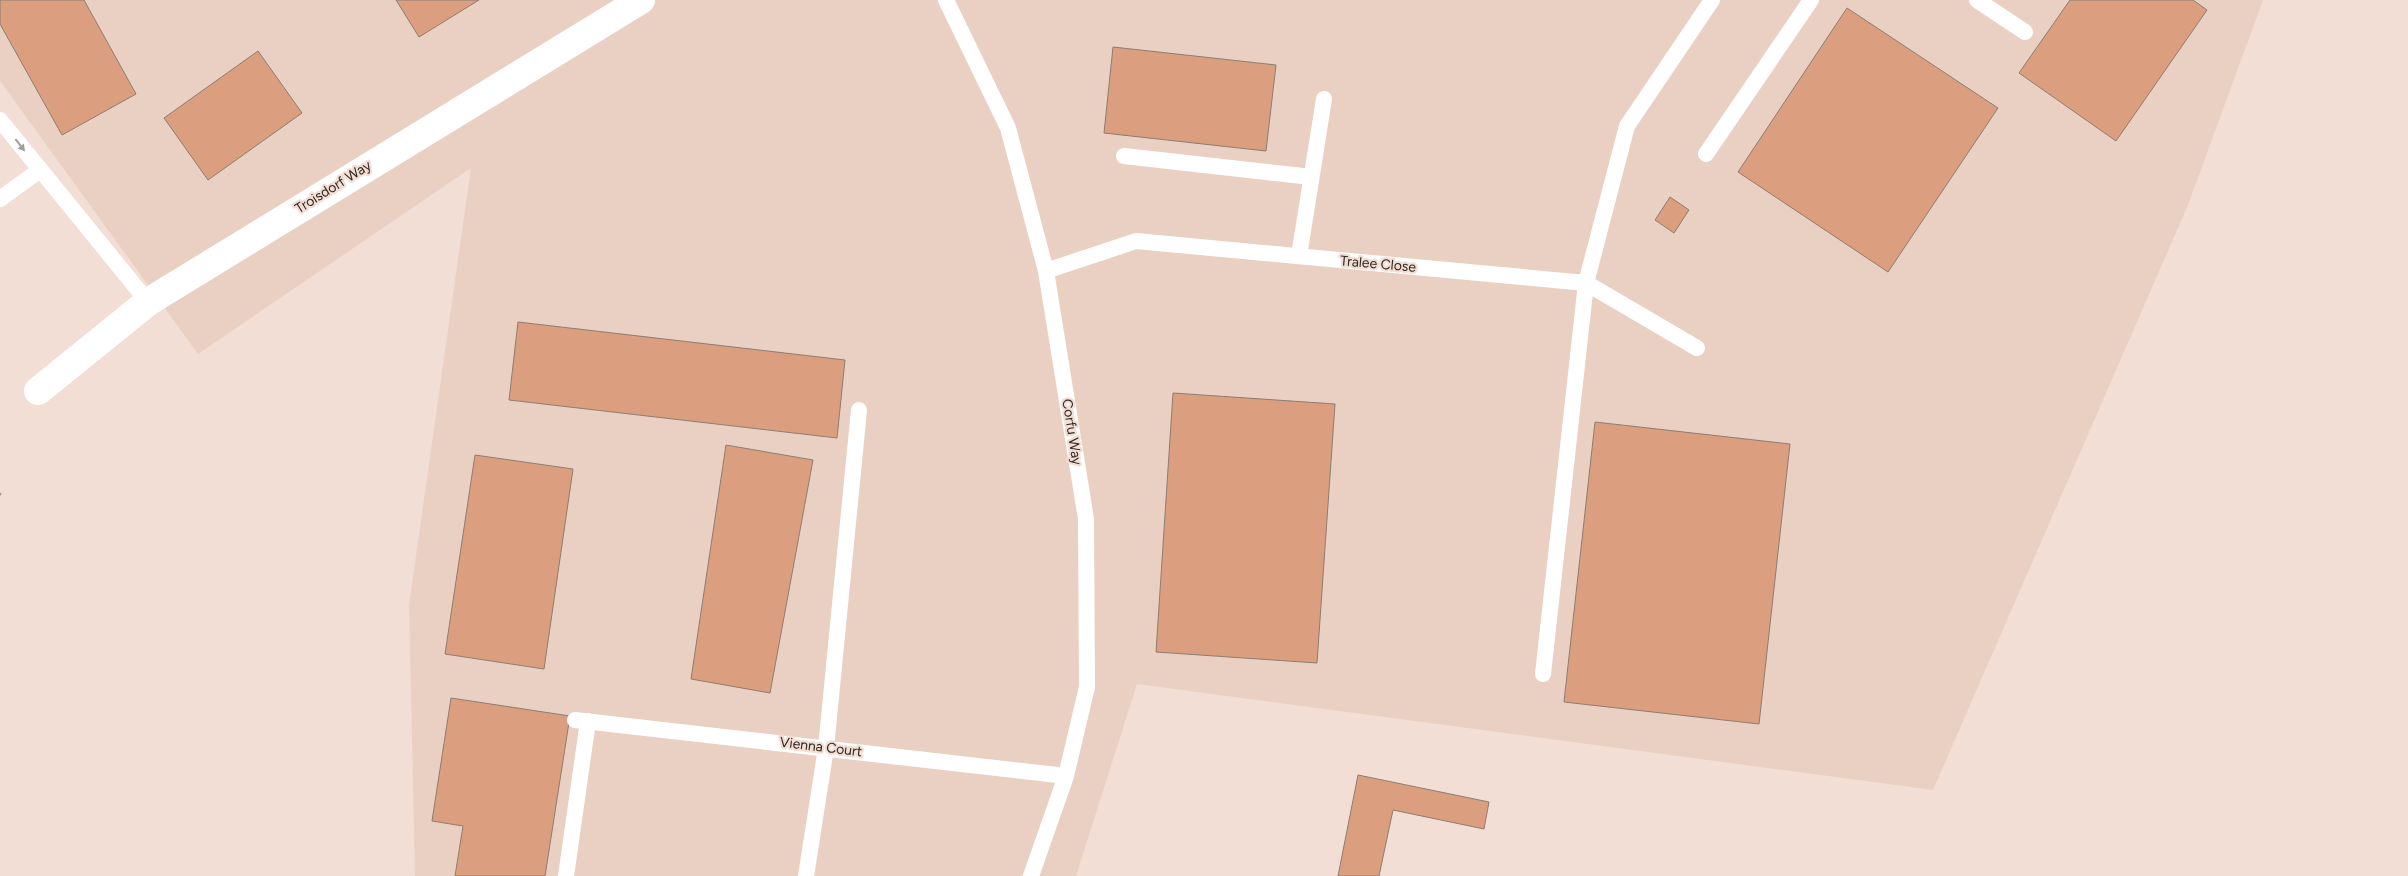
<svg xmlns="http://www.w3.org/2000/svg" width="2408" height="876" viewBox="0 0 2408 876" font-family="Figtree,sans-serif">
<style>
.built{fill:#ead0c2}
.building{fill:#db9f80;stroke:#8d7c73}
.lines{fill:none;stroke-linecap:round;stroke-linejoin:round}
.path{stroke:#8a7d76;stroke-width:3;stroke-dasharray:1 4;stroke-linecap:butt}
.lane{stroke:#fff;stroke-width:16}
.street{stroke:#fff;stroke-width:28}
.oneway{fill:#a19e9c}
.labels{text-anchor:middle;dominant-baseline:central;stroke-width:4.5;stroke-linejoin:round;paint-order:stroke}
.street-label{font-size:14px;fill:#2f2824;stroke:#f2ded4}
</style>
<rect width="100%" height="100%" fill="#f2ded4"/>
<path class="built" d="M0,0H2263L2188,205L1933,790L1137,684L1076,876H415L409,605L471,168L198,354L0,81Z"/>
<path class="building" d="M0,0H84L136,94L62,135L0,24Z
M396,0H479L419,37Z
M2070,0H2193L2207,10L2116,141L2019,73Z
M1847,8L1998,108L1888,272L1738,172Z
M1113,47L1276,65L1266,151L1104,133Z
M258,51L302,113L208,180L164,118Z
M1670,197L1689,210L1674,233L1655,220Z
M518,322L845,360L837,438L509,400Z
M1173,393L1335,404L1317,663L1156,652Z
M1595,422L1790,444L1759,724L1564,702Z
M726,445L813,460L770,693L691,679Z
M475,455L573,469L544,669L445,654Z
M451,698L570,716L545,876H455L463,826L432,821Z
M1358,775L1489,802L1484,829L1393,810L1379,876H1338Z"/>
<g class="lines">
<path class="path" d="M0,494L4,496"/>
<path class="lane" d="M946,0L1008,128L1046,271L1086,519L1087,687L1066,776L1031,876
M1977,0L2025,32
M0,120L148,302
M1706,154L1811,0
M1124,156L1311,177
M0,199L40,170
M1299,256L1324,99
M1046,271L1136,241L1586,283L1697,348
M1543,674L1586,283L1627,126L1712,0
M575,720L1066,776
M566,876L588,721
M806,876L826,748L859,410"/>
<path class="street" d="M38,391L148,302L641,0"/>
</g>
<defs><path id="oneway-solid" d="M-6-.8H1V-3.2L6.5 0L1 3.2V.8H-6Z" transform="scale(1.25)"/></defs>
<use class="oneway" href="#oneway-solid" transform="translate(20 145) rotate(52)"/>
<g class="labels">
<g class="street-label">
<text transform="translate(333 187) rotate(-32)">Troisdorf Way</text>
<text transform="translate(1378 264) rotate(5)">Tralee Close</text>
<text transform="translate(1072 432) rotate(81)">Corfu Way</text>
<text transform="translate(821 747) rotate(7)">Vienna Court</text>
</g>
</g>
</svg>
